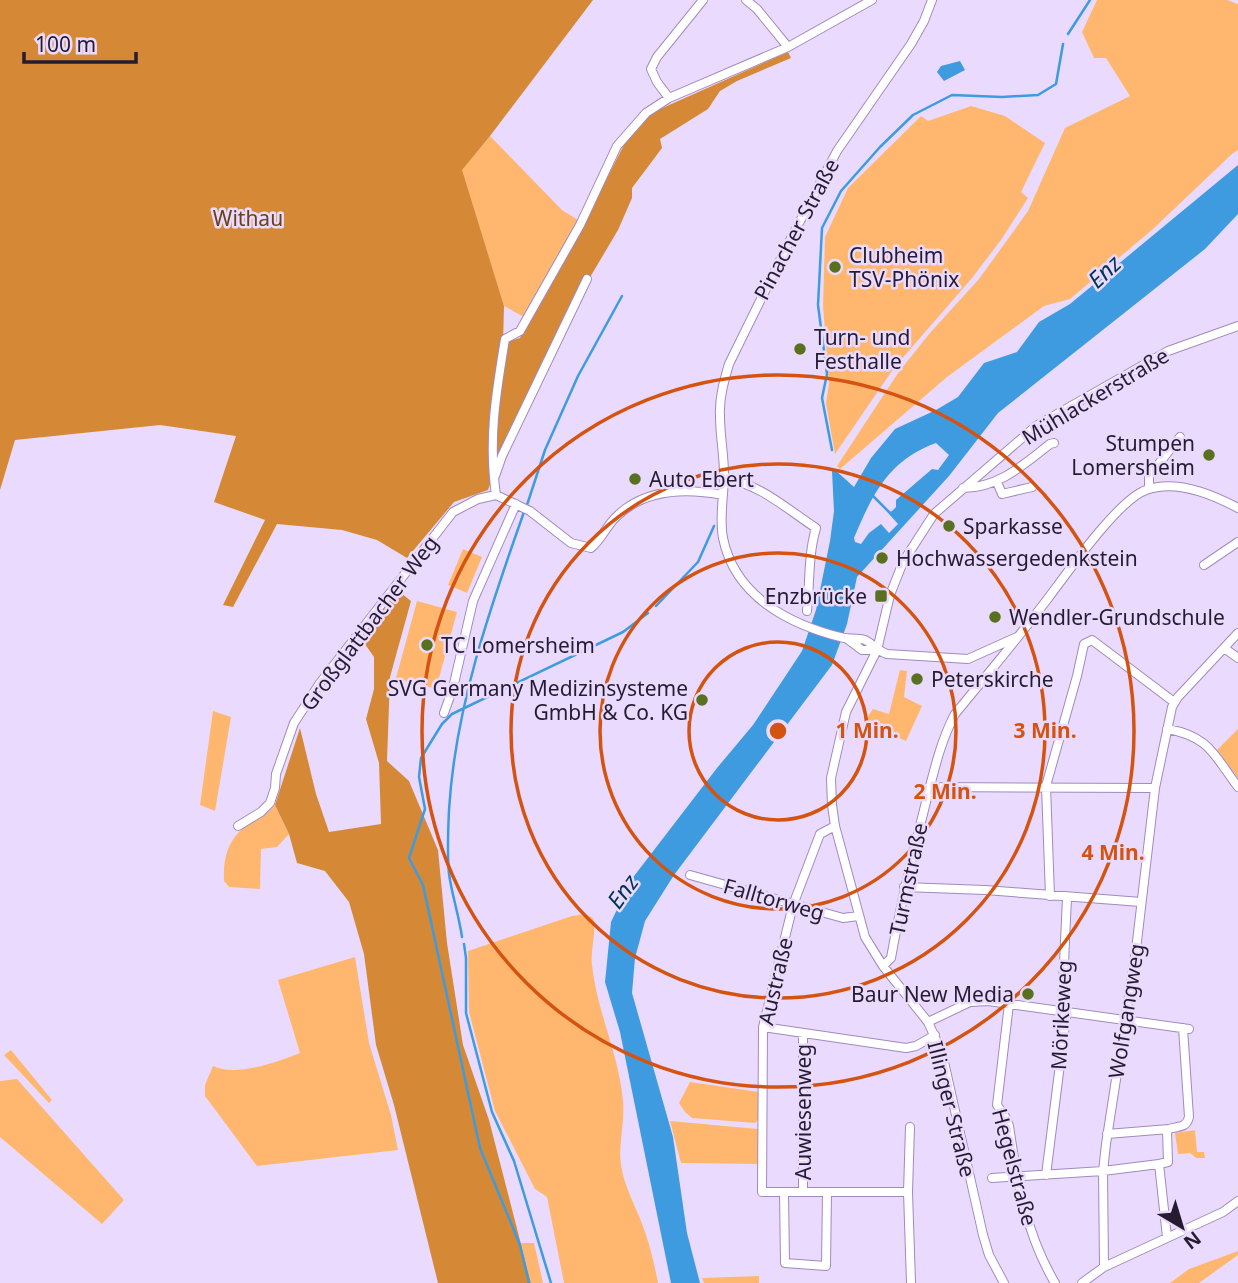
<svg xmlns="http://www.w3.org/2000/svg" width="1238" height="1283" viewBox="0 0 1238 1283" font-family="'Noto Sans',sans-serif">
<style>
.green{fill:#ffb770}
.forest{fill:#d58937}
.water{fill:#3f9bdf;fill-rule:evenodd}
.lines{fill:none;stroke-linecap:round;stroke-linejoin:round}
.stream{stroke:#3f9bdf;stroke-width:2.5}
.minor-casing{stroke:#a189c0;stroke-width:10}
.minor{stroke:#fff;stroke-width:8}
.ring{fill:none;stroke:#d55310;stroke-width:3.5}
.poi-dot{fill:#597021;stroke:#eadbfe;stroke-width:2.5}
.labels{text-anchor:middle;dominant-baseline:central;stroke-width:5;stroke-linejoin:round;paint-order:stroke}
.park-label{font-size:21px;fill:#694117;stroke:#eadbfe}
.street-label{font-size:21px;fill:#261c32;stroke:#eadbfe}
.poi-label{font-size:21px;fill:#261c32;stroke:#eadbfe;text-anchor:start}
.water-label{font-size:23px;font-style:italic;fill:#003456;stroke:#eadbfe}
.centre{fill:#d55310;stroke:#eadbfe;stroke-width:3.5}
.ring-label{font-size:21px;text-anchor:middle;font-weight:bold;fill:#d55310;stroke:#eadbfe;stroke-width:5;stroke-linejoin:round;paint-order:stroke}
</style>
<rect width="100%" height="100%" fill="#eadbfe"/>
<path class="green" d="M1097,0H1227L1238,4V150L1232,154L1153,229L1070,299L1044,306L947,377L840,469L837,466L898,373L929,334L979,279L1028,211L1065,128L1130,96L1106,58H1094L1082,32Z
M971,106L1005,116L1045,143L1021,192L1028,198L1001,240L972,278L894,368L835,454L826,403L829,384L823,306L825,237L848,188L921,116L928,121Z
M490,136L562,210L578,220L524,317L504,306L461,170Z
M463,549L482,557L467,593L448,585Z
M417,601L457,612L436,689L396,678Z
M900,670L907,671L904,697L922,706L906,741L864,722L873,709L889,714Z
M213,711L231,717L215,811L200,805Z
M1238,729V778L1217,750Z
M275,805L289,834L277,847L261,849L260,889L229,887L224,881C223,855 229,837 251,822C260,816 269,813 275,805Z
M585,914L593,918C597,933 590,949 592,965C597,1012 619,1054 623,1101C625,1123 618,1144 621,1165C624,1185 634,1203 641,1221C649,1241 654,1262 658,1283H564L547,1197L535,1189L495,1111L469,1012L468,951L572,916Z
M355,957L369,1043L391,1115L398,1150L257,1166L205,1096V1085L213,1066C236,1077 278,1062 300,1053L278,980Z
M11,1050L52,1100L49,1103L4,1055Z
M17,1079L124,1200L102,1224L0,1137V1081Z
M690,1082L759,1092V1119L755,1123L692,1118L685,1112L679,1103Z
M670,1121L758,1129L759,1164L681,1163Z
M1195,1130L1197,1152H1204L1205,1158H1196L1190,1153L1178,1154L1175,1133Z
M521,1243H534L543,1283H531Z
M1238,1251V1255L1199,1283H1170L1189,1269Z
M759,1276V1283H704L702,1278Z"/>
<path class="forest" d="M0,0H593L490,136L462,170L504,306L503,343L520,338L587,217L626,141L649,114L788,52L791,58L737,81L720,91L708,109L660,139L662,148L632,188V198L618,230L589,279L505,442L488,490L454,502L407,558L377,540L342,530L277,524L233,607L223,605L265,520L214,502L236,436L160,425L15,440L0,490Z
M396,589L411,601L390,677L387,761L409,781L438,850L447,943L463,1045L489,1120L531,1283H438L394,1105L376,1045L364,954L349,902L325,871L297,863L289,834L275,805L300,728L316,794L329,832L381,824L379,763L366,719L374,689V657L360,637Z"/>
<path class="water" d="M960,61L965,70L944,81L937,72L941,66Z
M1238,165V214L1205,249L998,413L949,476L857,577L847,624L832,665L674,875L645,921L635,958L632,993L673,1137L687,1233L700,1283H671L620,1032L605,982L611,922L631,880L717,768L753,725L802,651L816,610L830,541L834,511L832,471L834,469L854,487L871,458L895,429L936,410L958,397L984,363L1017,352L1039,322L1070,304ZM936,443L949,455L938,470L932,469L896,500V507L889,514L898,524L889,533L881,524L869,533L861,544L855,542L854,538C873,493 889,460 936,443Z"/>
<g class="lines">
<path class="stream" d="M1068,34L1090,0
M832,450L822,398L827,374L818,305L822,228L841,191L880,147L913,115L952,95L1002,97L1038,95L1056,84L1063,44
M873,496L890,513L894,512
M527,505L545,450L578,376L622,296
M656,606L698,562L714,526
M462,937C459,916 452,895 449,874C447,853 448,831 449,810C455,708 490,608 524,512
M464,944L466,958V1013L492,1112L514,1161L551,1283
M529,1283L520,1245L480,1148L423,885L409,858L425,809L419,777L421,758L442,724L452,714L623,632L648,613"/>
<defs>
<path id="minor" d="M746,0L757,9L788,47
M932,0L924,21L911,44L837,151L789,242L729,364C724,381 719,398 720,416C720,436 724,455 724,474C724,496 719,517 723,538C735,597 790,625 844,638C850,639 858,638 865,640C873,644 878,651 887,654L968,659L1017,637
M669,98L657,82L651,69L657,57L703,0
M495,476L502,456L587,279
M724,479C758,482 788,510 816,528C808,555 810,583 807,611
M997,482L1002,494L1032,487
M963,488C999,488 1024,464 1050,444L1054,443
M1149,489V476L1180,437
M496,495C488,440 496,393 505,339L520,331L580,225L617,146L646,113L669,98L788,47L872,0
M1204,565L1238,542
M846,638L862,650H877
M1224,648L1238,658
M444,713L453,688L473,601L516,504
M1167,729C1209,736 1214,755 1238,787
M929,787L1155,788
M238,826L261,812L270,803L275,788L276,774L294,723L320,683L453,512L478,499L496,495L530,511L571,543L591,548C601,540 606,527 615,518C643,489 686,488 723,495
M835,826L820,834L793,905L763,1027L762,1192H908
M690,875L843,918L858,916
M904,887L985,890L1141,902
M1050,896L1046,786L1077,676L1084,644L1092,640L1174,702
M883,966L891,958C900,907 912,857 925,806C933,775 940,742 955,714C987,675 1019,637 1049,597C1068,572 1118,500 1146,490C1175,479 1212,494 1238,508
M1009,1004L997,1105L1006,1118L1009,1126C1017,1181 1026,1234 1055,1283
M928,1022L970,1002L988,1001L1189,1029
M763,1027L906,1048L916,1046L935,1035
M910,1127L908,1192L911,1283
M1107,1134L1169,1129
M1046,1175L1066,1017L1062,1006L1067,898
M992,1178L1103,1171L1159,1164
M784,1192L785,1263L826,1266L827,1192
M803,1192V1033
M1167,1237L1159,1164L1168,1162L1167,1130C1176,1125 1186,1130 1189,1117L1183,1028
M1104,1267L1223,1212L1238,1201
M1004,1283L989,1255L983,1235L942,1053L928,1022L883,966L865,937L835,826L832,805L831,778L846,712L877,650L890,595L903,562L934,514L1036,426L1168,351L1238,326
M1082,1283L1104,1267L1103,1171L1106,1144L1136,950L1155,788L1172,707L1178,697L1238,633"/>
</defs>
<use href="#minor" class="minor-casing"/>
<use href="#minor" class="minor"/>
</g>
<g class="ring">
<circle cx="778" cy="731" r="89"/>
<circle cx="778" cy="731" r="178"/>
<circle cx="778" cy="731" r="267"/>
<circle cx="778" cy="731" r="356"/>
</g>
<g class="poi-dot">
<circle cx="835" cy="267" r="7"/>
<circle cx="800" cy="349" r="7"/>
<circle cx="1209" cy="455" r="7"/>
<circle cx="635" cy="479" r="7"/>
<circle cx="949" cy="526" r="7"/>
<circle cx="882" cy="558" r="7"/>
<rect x="874" y="589" width="14" height="14" rx="3.5"/>
<circle cx="995" cy="617" r="7"/>
<circle cx="427" cy="645" r="7"/>
<circle cx="917" cy="679" r="7"/>
<circle cx="702" cy="700" r="7"/>
<circle cx="1028" cy="994" r="7"/>
</g>
<g class="labels">
<g class="park-label">
<text x="248" y="218">Withau</text>
</g>
<g class="street-label">
<text transform="translate(796 229) rotate(-62)">Pinacher Straße</text>
<text transform="translate(1095 396) rotate(-31)">Mühlackerstraße</text>
<text transform="translate(369 623) rotate(-53)">Großglattbacher Weg</text>
<text transform="translate(908 879) rotate(-78)">Turmstraße</text>
<text transform="translate(774 899) rotate(16)">Falltorweg</text>
<text transform="translate(775 981) rotate(-77)">Austraße</text>
<text transform="translate(1126 1011) rotate(-81)">Wolfgangweg</text>
<text transform="translate(1061 1015) rotate(-87)">Mörikeweg</text>
<text transform="translate(952 1109) rotate(76)">Illinger Straße</text>
<text transform="translate(803 1112) rotate(-90)">Auwiesenweg</text>
<text transform="translate(1015 1167) rotate(75)">Hegelstraße</text>
</g>
<g class="poi-label">
<text x="849" y="255">Clubheim<tspan x="849" dy="24">TSV-Phönix</tspan></text>
<text x="814" y="337">Turn- und<tspan x="814" dy="24">Festhalle</tspan></text>
<text x="1195" y="443" text-anchor="end">Stumpen<tspan x="1195" dy="24">Lomersheim</tspan></text>
<text x="649" y="479">Auto Ebert</text>
<text x="963" y="526">Sparkasse</text>
<text x="896" y="558">Hochwassergedenkstein</text>
<text x="867" y="596" text-anchor="end">Enzbrücke</text>
<text x="1009" y="617">Wendler-Grundschule</text>
<text x="441" y="645">TC Lomersheim</text>
<text x="931" y="679">Peterskirche</text>
<text x="688" y="688" text-anchor="end">SVG Germany Medizinsysteme<tspan x="688" dy="24">GmbH &amp; Co. KG</tspan></text>
<text x="1014" y="994" text-anchor="end">Baur New Media</text>
</g>
<g class="water-label">
<text transform="translate(1104 271) rotate(-43)">Enz</text>
<text transform="translate(622 891) rotate(-54)">Enz</text>
</g>
</g>
<circle cx="778" cy="731" r="10" class="centre"/>
<g class="ring-label">
<text x="867" y="738">1 Min.</text>
<text x="1045" y="738">3 Min.</text>
<text x="945" y="799">2 Min.</text>
<text x="1113" y="860">4 Min.</text>
</g>
<g transform="translate(1182 1227) rotate(142)" stroke="#eadbfe" stroke-width="5" paint-order="stroke">
<path d="M0-5L12 26L0 18L-12 26Z" fill="#261c32"/>
<text y="-10" font-size="19" font-weight="bold" text-anchor="middle" fill="#261c32">N</text>
</g>
<path d="M24 52v10h112v-10" fill="none" stroke="#261c32" stroke-width="3.5"/>
<text x="35" y="52" font-size="21" fill="#261c32" stroke="#eadbfe" stroke-width="5" paint-order="stroke">100 m</text>
</svg>
